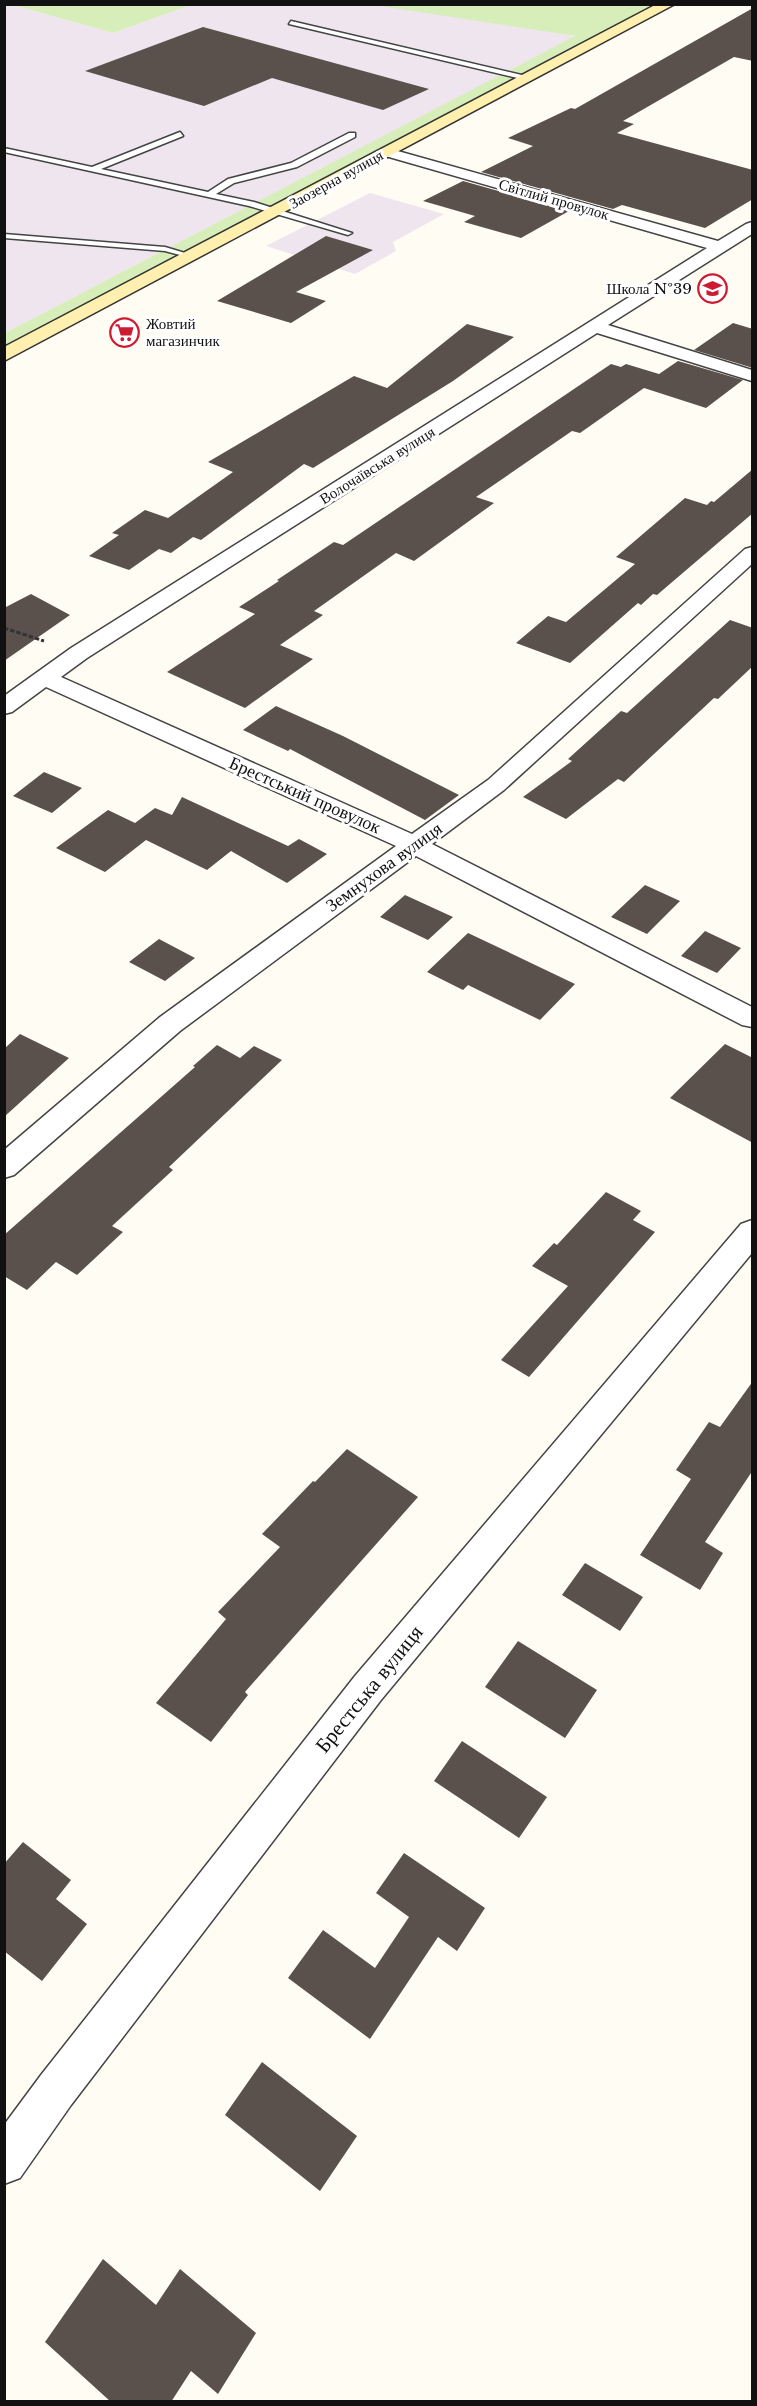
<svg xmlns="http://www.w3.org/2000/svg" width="757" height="2406" viewBox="0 0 757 2406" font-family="'Libre Baskerville',serif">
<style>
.industrial{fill:#eee5ef}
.green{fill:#d8eeba}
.building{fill:#5b514c}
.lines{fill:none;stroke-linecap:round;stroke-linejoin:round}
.lane-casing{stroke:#444;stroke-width:3}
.street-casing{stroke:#444;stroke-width:3}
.secondary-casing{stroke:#333;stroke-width:3}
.path{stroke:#333;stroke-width:3;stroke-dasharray:4.5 2;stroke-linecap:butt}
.lane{fill:#fff;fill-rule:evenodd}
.street{fill:#fff;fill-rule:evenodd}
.secondary{fill:#fff0af;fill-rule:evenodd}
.labels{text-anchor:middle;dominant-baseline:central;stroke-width:6;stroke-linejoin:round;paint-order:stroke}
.far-street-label{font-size:15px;fill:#111;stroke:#fff}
.far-poi-label{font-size:15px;fill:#111;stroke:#fff;text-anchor:end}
.street-label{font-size:18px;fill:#111;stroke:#fff}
.near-street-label{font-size:21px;fill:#111;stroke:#fff}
</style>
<rect width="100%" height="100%" fill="#fffcf4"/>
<path class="industrial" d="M373,4L576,36L5,333V5H13L113,33L191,5Z
M370,193L444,214L393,242L396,251L355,274L266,246Z"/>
<path class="green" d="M13,5H191L113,33Z
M373,5H668L5,355V333L575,36Z"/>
<path class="building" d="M753,8V61L734,57L623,121L634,124L617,133L753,170V199L728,214L705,228L622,205L613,209L481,172L533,146L508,138L571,108L575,109Z
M203,27L429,89L383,110L272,78L204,106L85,71Z
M463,181L569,211L521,238L464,222L475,216L423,201Z
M326,236L373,250L296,292L326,301L291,323L217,301Z
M733,323L753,329V368L694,350Z
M467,324L514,337L453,381L313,468L304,464L201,540L193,537L171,553L159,549L129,570L89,556L119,535L112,533L145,510L168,518L233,472L208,462L354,376L387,388Z
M678,361L743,380L706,408L644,388L580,433L572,431L476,497L494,503L414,561L396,553L314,611L323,615L280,645L313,659L245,708L167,672L255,614L239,607L279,581L277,580L334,542L343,545L611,364L621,367L626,364L659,374Z
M753,469V513L657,595L653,594L641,605L638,603L570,663L516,643L548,616L566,622L635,564L616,557L685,498L707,505L711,501L714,502Z
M31,594L70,615L4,661V608Z
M730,620L753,628V666L718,699L714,698L624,782L618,779L566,819L523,797L572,761L568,759L621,711L627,713Z
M276,706L343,736L459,795L425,820L290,749L288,751L243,730Z
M44,772L82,788L52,813L13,796Z
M182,797L288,846L299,839L327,854L287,883L231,851L207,870L146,840L105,872L56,848L108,810L135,823L155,808L172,815Z
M645,885L680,901L647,934L611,917Z
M405,895L453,917L428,940L380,917Z
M705,931L741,948L717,973L681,956Z
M468,933L504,950L575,984L540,1020L468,985L463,990L427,972Z
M159,939L195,958L165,981L129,962Z
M20,1034L69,1058L4,1117V1049Z
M725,1044L753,1058V1143L670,1098Z
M217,1045L240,1058L254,1046L282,1060L169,1167L173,1170L112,1226L123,1232L77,1275L56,1262L27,1290L4,1276V1235L195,1067L193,1066Z
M606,1192L641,1211L633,1220L655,1232L529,1377L501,1360L568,1286L532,1266L554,1243L557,1245Z
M753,1381V1470L705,1542L723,1553L700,1590L640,1555L691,1479L676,1470L709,1422L720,1427Z
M347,1449L418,1497L245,1692L248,1695L211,1742L156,1703L226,1619L218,1612L280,1547L262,1534L313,1481L315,1482Z
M585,1563L643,1597L620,1631L562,1595Z
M518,1641L597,1690L565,1738L485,1687Z
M462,1741L547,1797L519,1838L434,1781Z
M23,1842L71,1880L56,1899L87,1924L42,1981L4,1951V1864Z
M404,1853L485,1908L457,1951L438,1937L370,2039L288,1978L323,1930L375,1968L409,1917L376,1893Z
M262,2062L357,2136L320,2191L225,2115Z
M103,2259L156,2305L180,2269L256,2333L218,2394L191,2371L171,2402H111L45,2342Z"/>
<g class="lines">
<defs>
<path id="lane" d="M291,21L526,76L529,78L526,80L289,24Z
M180,132L183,136L101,169L208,192L228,179L291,163L349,133H355V137L297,167L234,183L216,194L254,202L352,233L348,235L249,206L4,152V148L92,167Z
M4,234L165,247L195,256L191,258L165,251L4,238Z"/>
<path id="street" d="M387,148L718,241L746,224L752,222V234L608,325L752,370V381L597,333L87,658L61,677L412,834L488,780L745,549L752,547V564L504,790L432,844L752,1007V1027L742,1025L416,856L180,1031L14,1175L4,1178V1150L160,1017L396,846L46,687L12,712L4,714V696L71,648L707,248L382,155L380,152Z
M752,1220V1253L381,1700L71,2105L20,2178L4,2184V2125L41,2075L355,1676L741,1224Z"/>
<path id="secondary" d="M657,4H675L4,361V347Z"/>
</defs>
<use href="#lane" class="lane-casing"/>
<use href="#street" class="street-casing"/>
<use href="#secondary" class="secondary-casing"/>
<path class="path" d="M4,628L44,641"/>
<use href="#lane" class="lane"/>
<use href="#street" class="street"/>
<use href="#secondary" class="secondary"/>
</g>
<defs>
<symbol id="school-ring" viewBox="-11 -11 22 22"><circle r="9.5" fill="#fff" stroke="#cd1c31" stroke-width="1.5"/><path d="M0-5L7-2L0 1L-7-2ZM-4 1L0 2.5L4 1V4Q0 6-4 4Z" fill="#cd1c31"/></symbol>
<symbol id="supermarket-ring" viewBox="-11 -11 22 22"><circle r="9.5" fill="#fff" stroke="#cd1c31" stroke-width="1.5"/><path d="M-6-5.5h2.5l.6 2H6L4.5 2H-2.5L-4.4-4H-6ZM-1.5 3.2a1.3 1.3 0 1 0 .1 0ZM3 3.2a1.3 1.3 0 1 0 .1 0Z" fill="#cd1c31"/></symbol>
</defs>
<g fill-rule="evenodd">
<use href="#school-ring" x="696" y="272" width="33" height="33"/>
<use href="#supermarket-ring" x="108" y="316" width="33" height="33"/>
</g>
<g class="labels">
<g class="far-street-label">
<text transform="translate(336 179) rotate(-29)">Заозерна вулиця</text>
<text transform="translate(554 199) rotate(16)">Світлий провулок</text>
<text transform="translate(377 465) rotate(-32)">Волочаївська вулиця</text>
</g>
<g class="far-poi-label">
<text x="692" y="288">Школа №39</text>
<text x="146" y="323" text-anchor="start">Жовтий<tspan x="146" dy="17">магазинчик</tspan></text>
</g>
<g class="street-label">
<text transform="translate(305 795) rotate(24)">Брестський провулок</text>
<text transform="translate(384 867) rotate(-36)">Земнухова вулиця</text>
</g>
<g class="near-street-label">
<text transform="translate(369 1689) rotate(-51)">Брестська вулиця</text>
</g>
</g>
<rect width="757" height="2406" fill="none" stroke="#111111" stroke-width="12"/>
</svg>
